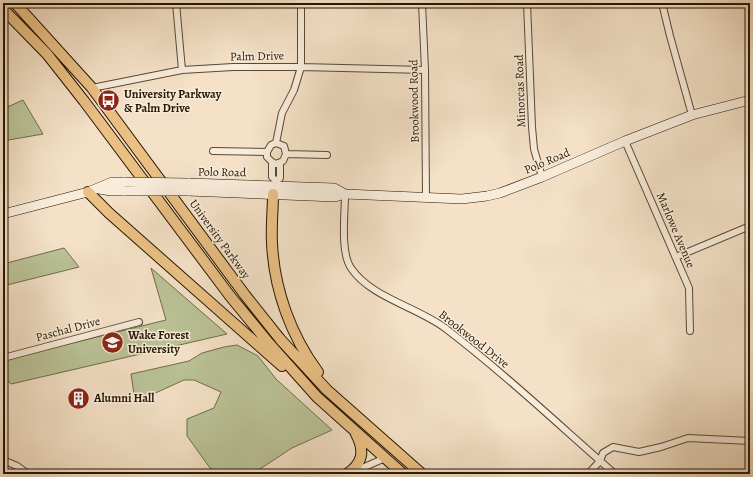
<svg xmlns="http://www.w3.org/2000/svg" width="753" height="477" viewBox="0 0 753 477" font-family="Alegreya,serif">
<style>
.green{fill:#bac397;stroke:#706c4c}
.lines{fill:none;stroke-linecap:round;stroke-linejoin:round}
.minor-casing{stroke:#5a4832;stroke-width:8}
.secondary-casing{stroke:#261500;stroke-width:10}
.primary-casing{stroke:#261500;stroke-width:12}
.minor{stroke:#f8ecdb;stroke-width:6}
.secondary{stroke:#f8ecdb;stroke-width:9}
.primary{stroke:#eac084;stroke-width:10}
.secondary-bridge-casing{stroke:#261500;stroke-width:10;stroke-linecap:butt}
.secondary-bridge{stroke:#f8ecdb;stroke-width:9}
.labels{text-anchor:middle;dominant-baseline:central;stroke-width:3;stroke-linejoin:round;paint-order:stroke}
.street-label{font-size:12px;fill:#261500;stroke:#f8ecdb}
.poi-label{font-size:12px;font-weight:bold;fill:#261500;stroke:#f8ecdb;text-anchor:start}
</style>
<rect width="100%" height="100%" fill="#f4e1c7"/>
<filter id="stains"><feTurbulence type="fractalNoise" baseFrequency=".005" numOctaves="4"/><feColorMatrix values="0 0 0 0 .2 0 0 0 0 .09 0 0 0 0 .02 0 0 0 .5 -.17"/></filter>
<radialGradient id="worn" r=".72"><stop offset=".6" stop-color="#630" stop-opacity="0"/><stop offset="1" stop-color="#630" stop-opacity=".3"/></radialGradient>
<path class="green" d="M23,100L43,134L3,141V109Z
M64,248L79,267L3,286V264Z
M151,268L227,334L11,384L3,376V360L166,320Z
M237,345L258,356L276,379L332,430L292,448L260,469L249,474H221L210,468L187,436V419L214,408L221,392L194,380H184L140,400L134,394L131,374L189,361L202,353L224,347Z"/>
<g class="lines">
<defs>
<path id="minor" d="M176,3L182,70
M422,3L425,70L426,198
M527,3L532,127L534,149L542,177
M662,3L670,36L692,115
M92,88L182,70L233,67H301L425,70
M625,141L689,288L690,331
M276,143L282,113L294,90L301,67V3
M213,151L267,152
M286,154L327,155
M272,162L276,164L283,161L286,154L284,146L276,143L271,145L267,152V157L272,162V177L276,181L275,186
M276,181L280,178V163
M345,194C345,214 340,252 351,268C370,297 417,307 445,328C504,373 559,425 615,474
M676,257L750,226
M3,358L139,322
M3,460L17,466L28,474
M353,472L385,458
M588,474L600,461L603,453L613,447L639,452L661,447L688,438L750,441"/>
<path id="secondary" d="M188,183L334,188L345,194
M99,189L111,191H125
M188,191L335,197L345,194L462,199L487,196L500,193L542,177L625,141L692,115L750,100
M3,214L88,192L112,182H125"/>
<path id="primary" d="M15,3L92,88L245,295L280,339L327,390L422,474
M3,9L47,54L84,101L230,296L267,341L317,397L403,474
M88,192L109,213L282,366
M273,194C273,210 271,227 272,243C274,289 291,336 318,372
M347,474C363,463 365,451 356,434"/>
</defs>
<use href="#minor" class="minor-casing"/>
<use href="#secondary" class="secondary-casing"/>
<use href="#primary" class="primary-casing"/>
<use href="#minor" class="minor"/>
<use href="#secondary" class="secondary"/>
<use href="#primary" class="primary"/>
<defs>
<path id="secondary-bridge" d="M125,182L188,183
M125,191H188"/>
</defs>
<use href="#secondary-bridge" class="secondary-bridge-casing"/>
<use href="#secondary-bridge" class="secondary-bridge"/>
</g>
<defs>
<symbol id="bus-disc" viewBox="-11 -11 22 22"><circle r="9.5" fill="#8f2418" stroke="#f8ecdb"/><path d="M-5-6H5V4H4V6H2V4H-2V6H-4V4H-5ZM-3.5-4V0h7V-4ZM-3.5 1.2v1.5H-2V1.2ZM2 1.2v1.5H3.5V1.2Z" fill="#fff"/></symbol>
<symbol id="university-disc" viewBox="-11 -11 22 22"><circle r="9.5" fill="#8f2418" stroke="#f8ecdb"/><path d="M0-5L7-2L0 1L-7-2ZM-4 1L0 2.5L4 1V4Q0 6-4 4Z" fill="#fff"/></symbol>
<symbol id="building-disc" viewBox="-11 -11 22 22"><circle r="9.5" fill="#8f2418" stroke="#f8ecdb"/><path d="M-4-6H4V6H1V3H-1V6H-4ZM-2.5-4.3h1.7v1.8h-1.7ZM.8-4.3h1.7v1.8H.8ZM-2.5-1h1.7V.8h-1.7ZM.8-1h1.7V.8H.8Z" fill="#fff"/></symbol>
</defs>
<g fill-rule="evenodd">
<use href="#bus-disc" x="96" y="88" width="25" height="25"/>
<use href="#university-disc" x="100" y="330" width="25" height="25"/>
<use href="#building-disc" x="66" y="386" width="25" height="25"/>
</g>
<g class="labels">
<g class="street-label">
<text transform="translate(257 56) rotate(-1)">Palm Drive</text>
<text transform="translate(520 91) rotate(-92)">Minorcas Road</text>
<text transform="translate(414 101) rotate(-91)">Brookwood Road</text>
<text transform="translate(547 161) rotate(-23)">Polo Road</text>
<text transform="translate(222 172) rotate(1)">Polo Road</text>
<text transform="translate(676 230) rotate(67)">Marlowe Avenue</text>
<text transform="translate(220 239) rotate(54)">University Parkway</text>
<text transform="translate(68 329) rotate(-15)">Paschal Drive</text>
<text transform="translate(474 339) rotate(38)">Brookwood Drive</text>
</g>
<g class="poi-label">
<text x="124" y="94">University Parkway<tspan x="124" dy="14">&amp; Palm Drive</tspan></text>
<text x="128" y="335">Wake Forest<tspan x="128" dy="14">University</tspan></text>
<text x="94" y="398">Alumni Hall</text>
</g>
</g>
<rect width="753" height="477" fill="none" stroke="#f4e1c7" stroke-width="16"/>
<rect x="4" y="4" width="745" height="469" fill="none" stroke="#261500" stroke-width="2"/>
<rect x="8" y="8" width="737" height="461" fill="none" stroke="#261500"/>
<rect width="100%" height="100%" filter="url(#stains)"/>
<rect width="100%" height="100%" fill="url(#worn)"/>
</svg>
